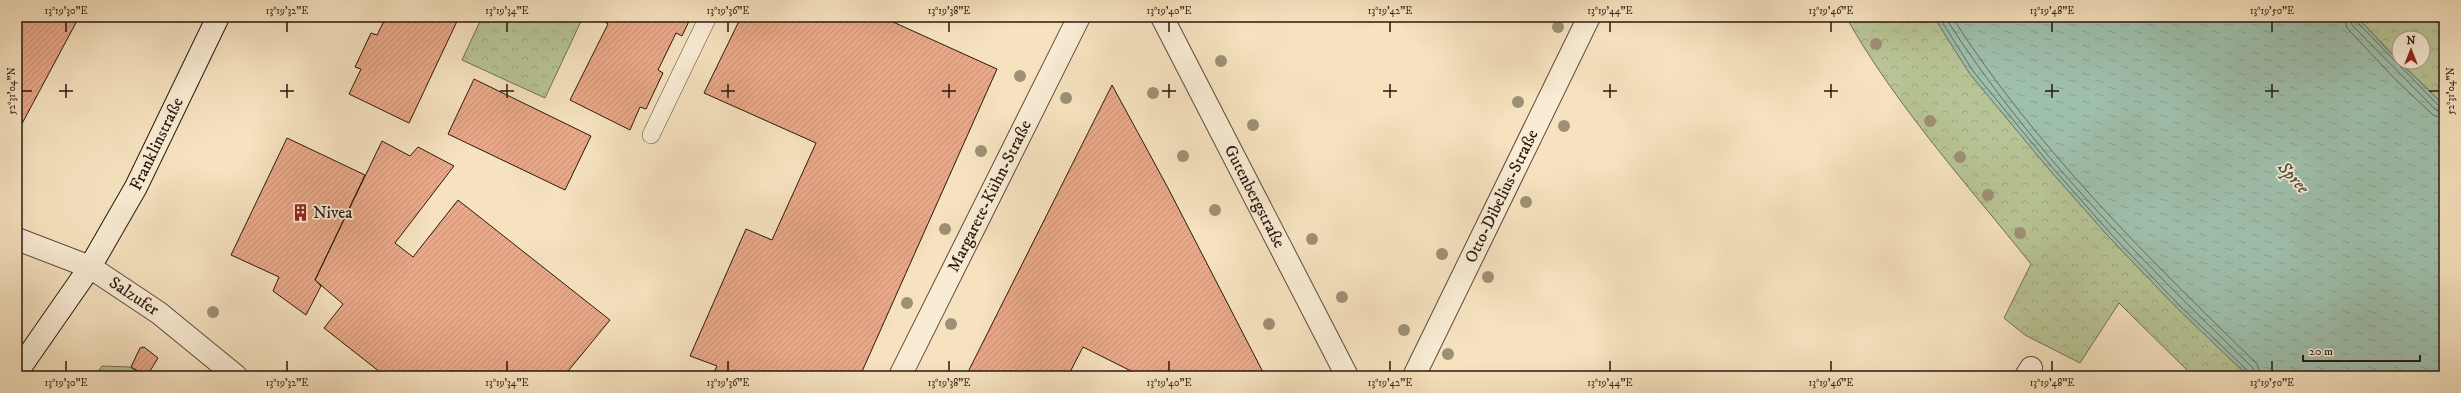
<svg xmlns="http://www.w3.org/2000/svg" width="2461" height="393" viewBox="0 0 2461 393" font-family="'IM FELL DW Pica',serif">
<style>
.grass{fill:#b8c495;stroke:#716e52}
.forest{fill:url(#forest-crowns);stroke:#716e52}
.water{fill:url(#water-ripples);stroke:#707c6d}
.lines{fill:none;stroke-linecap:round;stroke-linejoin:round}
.shore{stroke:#646c5d;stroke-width:1}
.building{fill:url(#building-hatch);stroke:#2a180e}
.service-casing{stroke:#5d4a3a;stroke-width:18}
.minor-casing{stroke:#5d4a3a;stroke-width:24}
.tertiary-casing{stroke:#5d4a3a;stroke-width:24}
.secondary-casing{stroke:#2a180e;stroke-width:24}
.service{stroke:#f9ecd5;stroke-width:17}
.minor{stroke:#f9ecd5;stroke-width:22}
.tertiary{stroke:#f9ecd5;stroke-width:22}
.secondary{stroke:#f9ecd5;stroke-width:22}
.tree{fill:#9d9074}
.ticks{fill:none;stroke:#2a180e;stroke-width:1.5}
.labels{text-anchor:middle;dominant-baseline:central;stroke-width:3.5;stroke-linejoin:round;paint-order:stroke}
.street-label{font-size:17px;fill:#2a180e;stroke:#f9ecd5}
.poi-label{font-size:17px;fill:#2a180e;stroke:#f9ecd5;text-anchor:start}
.water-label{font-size:18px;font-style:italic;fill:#535245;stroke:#f9ecd5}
.neatline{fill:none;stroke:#2a180e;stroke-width:1.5}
.ticks-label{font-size:10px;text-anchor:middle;fill:#2a180e}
</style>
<defs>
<pattern id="forest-crowns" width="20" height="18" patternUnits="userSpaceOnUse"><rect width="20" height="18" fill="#b8c495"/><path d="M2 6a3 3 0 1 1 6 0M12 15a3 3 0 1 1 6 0" fill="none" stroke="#9ea87f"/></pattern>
<pattern id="water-ripples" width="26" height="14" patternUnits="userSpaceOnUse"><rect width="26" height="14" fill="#9ebfac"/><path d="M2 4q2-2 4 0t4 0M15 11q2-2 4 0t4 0" fill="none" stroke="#88a393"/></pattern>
<pattern id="building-hatch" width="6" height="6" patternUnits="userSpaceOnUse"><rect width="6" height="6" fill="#e8a98a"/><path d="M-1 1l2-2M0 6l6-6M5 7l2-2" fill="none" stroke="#c79176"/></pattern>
</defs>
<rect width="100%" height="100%" fill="#f6e2bf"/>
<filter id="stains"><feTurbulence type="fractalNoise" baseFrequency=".005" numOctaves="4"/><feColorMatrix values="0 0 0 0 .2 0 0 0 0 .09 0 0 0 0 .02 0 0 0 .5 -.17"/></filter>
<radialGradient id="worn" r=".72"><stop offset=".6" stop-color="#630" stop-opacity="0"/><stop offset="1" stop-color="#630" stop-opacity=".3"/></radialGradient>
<path class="grass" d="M102,366L130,367L143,376H95Z"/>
<path class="forest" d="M482,17H583L545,98L462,60Z
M1846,17H1934L1970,74L2048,168L2108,236L2177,308L2248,376H2193L2119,303L2080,363L2025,335L2004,318L2031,264C1967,184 1896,106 1846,17Z
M2357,17H2444V105L2400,62H2423V38H2399V61Z"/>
<path class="water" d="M1934,17H2357L2399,62L2444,105V376H2248L2177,308L2108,236L2048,168L1970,74Z"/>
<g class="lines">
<path class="shore" d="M1939,17L1973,71L2051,166L2111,234L2179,305L2249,372L2250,376
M1945,17C2029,149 2141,260 2253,368L2255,376
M1952,17C2035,147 2147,257 2257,364L2261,376
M2344,17L2347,28L2396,80L2433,115L2444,119
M2350,17L2352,25L2436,110L2444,113
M2355,17L2356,21L2440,107L2444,108"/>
</g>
<path class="building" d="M17,17H79L17,133Z
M386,17H459L409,123L349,94L361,69L355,67L371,33L377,35Z
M605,17H691L682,36L676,33L658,70L663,73L646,109L640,107L630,130L570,100L608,24L603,21Z
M741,17H882L997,69L860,376H712L717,366L690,356L746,229L772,240L816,143L704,93Z
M474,79L591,136L565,190L448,134Z
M1112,85L1168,188L1265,376H1141L1083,347L1068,376H966Z
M287,138L365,175L315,280L321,286L306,315L273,291L279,277L231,255Z
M382,141L410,156L418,147L454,166L395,243L413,257L458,200L610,320L564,376H385L324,328L343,304L315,280Z
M144,347L158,358L147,376L131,367L140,348Z"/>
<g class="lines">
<defs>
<path id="service" d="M651,135L708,17"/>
<g id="minor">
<path id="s1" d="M1162,17L1347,376"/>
<path id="s2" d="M900,376L1079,17"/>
<path id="s3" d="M1414,376L1589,17"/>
<path d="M2026,376L2031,368"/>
</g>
<g id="tertiary">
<path id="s4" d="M17,239L90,267L159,313L236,376"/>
</g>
<g id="secondary">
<path id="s5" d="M17,372L90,267L136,187L218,17"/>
</g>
</defs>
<use href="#service" class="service-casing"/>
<use href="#minor" class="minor-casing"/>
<use href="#tertiary" class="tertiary-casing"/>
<use href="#secondary" class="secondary-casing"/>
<use href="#service" class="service"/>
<use href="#minor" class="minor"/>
<use href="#tertiary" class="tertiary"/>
<use href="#secondary" class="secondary"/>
</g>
<g class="tree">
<circle cx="1558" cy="27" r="6"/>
<circle cx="1876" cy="44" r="6"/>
<circle cx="1221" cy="61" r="6"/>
<circle cx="1020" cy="76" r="6"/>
<circle cx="1153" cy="93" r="6"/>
<circle cx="1066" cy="98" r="6"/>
<circle cx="1518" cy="102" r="6"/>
<circle cx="1930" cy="121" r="6"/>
<circle cx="1253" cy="125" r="6"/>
<circle cx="1564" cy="126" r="6"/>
<circle cx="981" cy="151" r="6"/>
<circle cx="1183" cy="156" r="6"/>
<circle cx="1960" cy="157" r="6"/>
<circle cx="1988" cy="195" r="6"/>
<circle cx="1526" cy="202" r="6"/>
<circle cx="1215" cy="210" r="6"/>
<circle cx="945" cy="229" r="6"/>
<circle cx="2020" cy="233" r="6"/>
<circle cx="1312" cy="239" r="6"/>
<circle cx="1442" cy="254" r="6"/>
<circle cx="1488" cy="277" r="6"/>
<circle cx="1342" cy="297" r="6"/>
<circle cx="907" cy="303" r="6"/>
<circle cx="213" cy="312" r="6"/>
<circle cx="951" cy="324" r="6"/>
<circle cx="1269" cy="324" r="6"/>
<circle cx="1404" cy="330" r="6"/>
<circle cx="1448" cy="354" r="6"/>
</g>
<path class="ticks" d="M66,22V32M287,22V32M507,22V32M728,22V32M949,22V32M1169,22V32M1390,22V32M1610,22V32M1831,22V32M2052,22V32M2272,22V32M66,84V98M287,84V98M507,84V98M728,84V98M949,84V98M1169,84V98M1390,84V98M1610,84V98M1831,84V98M2052,84V98M2272,84V98M22,91H32M59,91H73M280,91H294M500,91H514M721,91H735M942,91H956M1162,91H1176M1383,91H1397M1603,91H1617M1824,91H1838M2045,91H2059M2265,91H2279M2429,91H2439M66,361V371M287,361V371M507,361V371M728,361V371M949,361V371M1169,361V371M1390,361V371M1610,361V371M1831,361V371M2052,361V371M2272,361V371"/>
<defs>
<symbol id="building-bare" viewBox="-9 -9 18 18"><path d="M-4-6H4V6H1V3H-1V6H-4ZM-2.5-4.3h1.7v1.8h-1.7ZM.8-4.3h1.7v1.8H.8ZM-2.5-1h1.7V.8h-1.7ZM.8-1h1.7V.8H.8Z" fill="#8f2418" stroke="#f9ecd5" stroke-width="2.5" paint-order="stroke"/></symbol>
</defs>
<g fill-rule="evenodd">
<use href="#building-bare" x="288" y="200" width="25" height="25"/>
</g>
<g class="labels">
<g class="street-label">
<text stroke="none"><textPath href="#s5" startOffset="268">Franklinstraße</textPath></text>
<text stroke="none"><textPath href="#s2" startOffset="201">Margarete-Kühn-Straße</textPath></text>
<text stroke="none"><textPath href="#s1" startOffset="202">Gutenbergstraße</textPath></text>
<text stroke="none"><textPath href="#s3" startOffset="200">Otto-Dibelius-Straße</textPath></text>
<text stroke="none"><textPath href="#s4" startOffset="131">Salzufer</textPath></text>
</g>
<g class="poi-label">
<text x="313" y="213">Nivea</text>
</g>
<g class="water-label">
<text transform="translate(2293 178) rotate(47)">Spree</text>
</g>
</g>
<rect width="2461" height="393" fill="none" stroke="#f6e2bf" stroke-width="44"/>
<g transform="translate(2411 50)"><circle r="19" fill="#f9ecd5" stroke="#a69785"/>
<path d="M0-3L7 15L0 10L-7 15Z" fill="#8f2418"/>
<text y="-6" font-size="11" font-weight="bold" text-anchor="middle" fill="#2a180e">N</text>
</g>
<path d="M2303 355v6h117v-6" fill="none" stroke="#2a180e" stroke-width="2"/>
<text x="2309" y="355" font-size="12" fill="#2a180e" stroke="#f9ecd5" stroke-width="3" paint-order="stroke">20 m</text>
<rect x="22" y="22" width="2417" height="349" class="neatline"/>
<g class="ticks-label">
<text x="66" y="14">13°19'30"E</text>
<text x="287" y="14">13°19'32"E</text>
<text x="507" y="14">13°19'34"E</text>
<text x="728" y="14">13°19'36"E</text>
<text x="949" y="14">13°19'38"E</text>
<text x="1169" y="14">13°19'40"E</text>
<text x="1390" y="14">13°19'42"E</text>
<text x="1610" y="14">13°19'44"E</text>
<text x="1831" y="14">13°19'46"E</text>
<text x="2052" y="14">13°19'48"E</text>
<text x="2272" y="14">13°19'50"E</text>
<text transform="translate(11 91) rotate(-90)" y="4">52°31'04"N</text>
<text transform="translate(2450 91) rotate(-90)" y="4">52°31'04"N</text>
<text x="66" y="386">13°19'30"E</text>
<text x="287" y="386">13°19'32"E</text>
<text x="507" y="386">13°19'34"E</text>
<text x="728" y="386">13°19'36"E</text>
<text x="949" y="386">13°19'38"E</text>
<text x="1169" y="386">13°19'40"E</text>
<text x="1390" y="386">13°19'42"E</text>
<text x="1610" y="386">13°19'44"E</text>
<text x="1831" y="386">13°19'46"E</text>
<text x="2052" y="386">13°19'48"E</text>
<text x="2272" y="386">13°19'50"E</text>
</g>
<rect width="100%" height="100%" filter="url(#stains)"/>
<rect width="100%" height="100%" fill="url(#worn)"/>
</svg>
